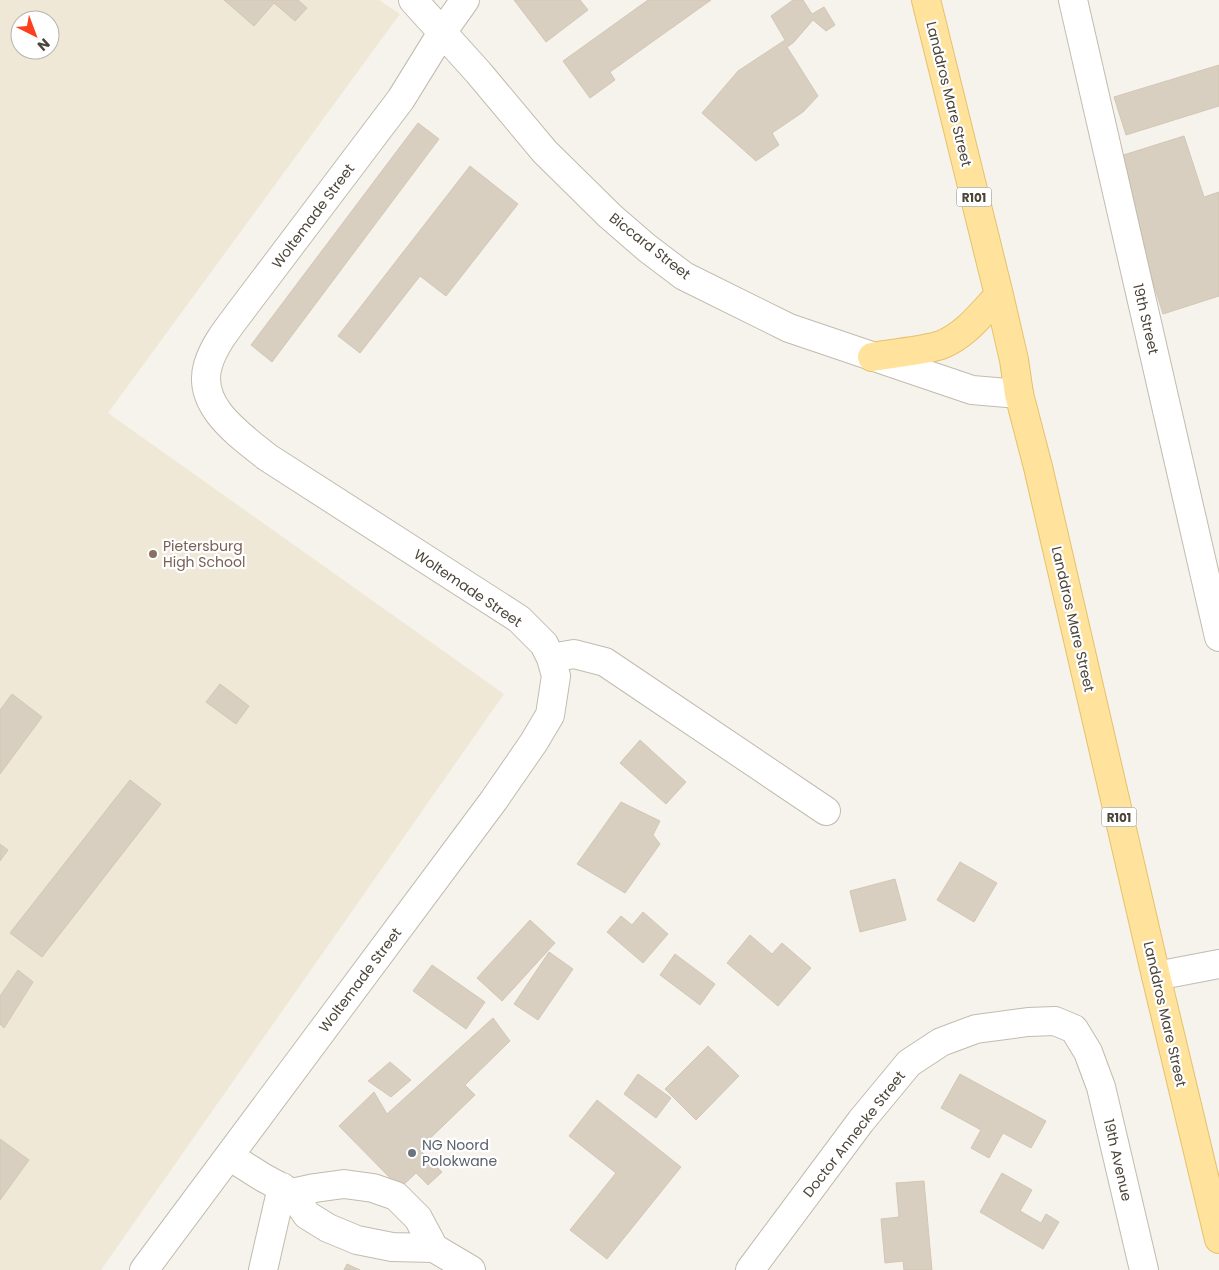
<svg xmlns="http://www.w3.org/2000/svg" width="1219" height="1270" viewBox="0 0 1219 1270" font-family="Poppins,sans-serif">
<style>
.education{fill:#efe8d6;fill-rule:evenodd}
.building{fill:#d8cfc1;stroke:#d3c7b4}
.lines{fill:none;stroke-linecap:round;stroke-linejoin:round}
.minor-casing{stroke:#c2bbae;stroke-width:30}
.major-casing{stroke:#e6c16a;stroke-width:30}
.minor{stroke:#fff;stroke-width:28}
.major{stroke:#ffe39c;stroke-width:28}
.education-dot{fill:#8d6e63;stroke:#fff;stroke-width:2}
.worship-dot{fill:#6b7280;stroke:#fff;stroke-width:2}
.labels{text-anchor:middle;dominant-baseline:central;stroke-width:4.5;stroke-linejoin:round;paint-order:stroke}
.shield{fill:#fff;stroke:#817c74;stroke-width:1}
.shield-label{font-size:12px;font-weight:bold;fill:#4b4439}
.street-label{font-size:14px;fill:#4b4439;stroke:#fff}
.education-label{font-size:14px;fill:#785e54;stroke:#fff;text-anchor:start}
.worship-label{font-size:14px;fill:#5b616d;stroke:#fff;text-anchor:start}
</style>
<rect width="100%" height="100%" fill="#f6f3ec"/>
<path class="education" d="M0,0H379L400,14L108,413L504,694L101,1270H0ZM20,20H50V50H20Z"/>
<path class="building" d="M224,0H298L307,8L295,21L274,3L254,26Z
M514,0H580L588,10L546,42Z
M648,0H711L610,72L615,80L590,98L563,61Z
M793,0H803L812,14L824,7L835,25L826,31L813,20L793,43L787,47L818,96L803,112L772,133L779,145L756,161L702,113L738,71L785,40L771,16Z
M1219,65V106L1126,135L1114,97Z
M418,123L439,139L272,362L251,345Z
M1184,136L1204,197L1219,192V296L1163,314L1114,158Z
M470,166L518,204L446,296L420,276L360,353L338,336Z
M220,684L249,706L236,724L206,702Z
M12,694L42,717L0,774V710Z
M640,740L686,782L666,804L620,763Z
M130,780L161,804L42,957L10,933Z
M621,802L660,821L653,835L660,844L625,893L577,864Z
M0,844L8,850L0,861Z
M960,862L997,883L974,922L937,900Z
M895,879L906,920L860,932L850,891Z
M643,912L668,934L643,963L607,932L621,916L632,925Z
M530,920L555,943L502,1001L477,978Z
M750,935L772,954L782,943L811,968L778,1006L727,963Z
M549,952L573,969L538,1020L514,1004Z
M675,954L715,984L700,1005L660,975Z
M432,965L485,1002L466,1029L413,991Z
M18,970L33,982L4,1028L0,1024V996Z
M493,1018L510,1041L465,1085L475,1095L419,1149L442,1172L428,1185L416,1173L400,1188L339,1126L374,1092L387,1114Z
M708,1046L739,1076L696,1120L665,1089Z
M390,1062L411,1080L391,1097L368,1081Z
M638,1074L671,1098L656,1118L624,1094Z
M960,1074L1046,1121L1031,1148L1003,1133L989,1158L971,1148L981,1130L941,1108Z
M597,1100L681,1167L607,1259L570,1230L616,1173L569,1136Z
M0,1139L29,1160L0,1200Z
M1002,1173L1032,1190L1020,1211L1041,1223L1046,1214L1059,1222L1043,1249L980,1212Z
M924,1181L932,1270H904L903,1261L885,1263L881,1219L899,1217L896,1183Z
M347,1264L360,1270H344Z"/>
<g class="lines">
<defs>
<path id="minor" d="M413,0L478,72L545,152L610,216L647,248L684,276L789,328L972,390L1019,394
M1073,0L1219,637
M551,658L574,654L605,662L826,811
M1156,976L1219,964
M229,1156L264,1178L292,1193L315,1188L344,1184L373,1188L396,1196L418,1218L434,1248
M292,1193L307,1215L328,1228L357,1240L392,1247L434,1248L471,1270
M144,1270L494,800L534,742L550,715L556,676L551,658L544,644L519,619L267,457C240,435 196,406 208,365C214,345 228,328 240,312L401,99L443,31L465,0
M263,1270L282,1187
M750,1270L861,1121L909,1063L941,1042L976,1029L1028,1022L1055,1021L1074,1029L1088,1052L1101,1087L1144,1270"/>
<path id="major" d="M926,0L999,295L1014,360L1019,394L1038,467L1156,976L1219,1239
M872,357C892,353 923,351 941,345C965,336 982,313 999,295"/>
</defs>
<use href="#minor" class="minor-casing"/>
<use href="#major" class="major-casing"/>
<use href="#minor" class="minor"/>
<use href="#major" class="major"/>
</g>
<circle class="education-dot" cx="153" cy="554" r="5"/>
<circle class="worship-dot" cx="412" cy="1153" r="5"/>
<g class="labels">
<g class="shield">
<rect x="956.5" y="187.5" width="35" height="19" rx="4"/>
<rect x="1101.5" y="807.5" width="35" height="19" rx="4"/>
</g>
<g class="shield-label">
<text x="974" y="197">R101</text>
<text x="1119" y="817">R101</text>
</g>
<g class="street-label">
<text transform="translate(949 94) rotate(76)">Landdros Mare Street</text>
<text transform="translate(313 216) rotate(-53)">Woltemade Street</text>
<text transform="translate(650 246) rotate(38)">Biccard Street</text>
<text transform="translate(1146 319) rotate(77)">19th Street</text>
<text transform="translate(468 588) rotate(34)">Woltemade Street</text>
<text transform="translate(1073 619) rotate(77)">Landdros Mare Street</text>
<text transform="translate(360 980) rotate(-53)">Woltemade Street</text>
<text transform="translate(1165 1014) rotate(77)">Landdros Mare Street</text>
<text transform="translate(854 1134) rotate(-52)">Doctor Annecke Street</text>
<text transform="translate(1118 1160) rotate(77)">19th Avenue</text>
</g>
<g class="education-label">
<text x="163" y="546">Pietersburg<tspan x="163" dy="16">High School</tspan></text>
</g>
<g class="worship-label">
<text x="422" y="1145">NG Noord<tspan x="422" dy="16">Polokwane</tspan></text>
</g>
</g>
<g transform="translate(35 35) rotate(138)"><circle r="24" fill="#ffffff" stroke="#b7b4b0"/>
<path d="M0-4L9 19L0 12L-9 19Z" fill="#fc3f1d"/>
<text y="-8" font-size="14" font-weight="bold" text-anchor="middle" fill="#4b4439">N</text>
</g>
</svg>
